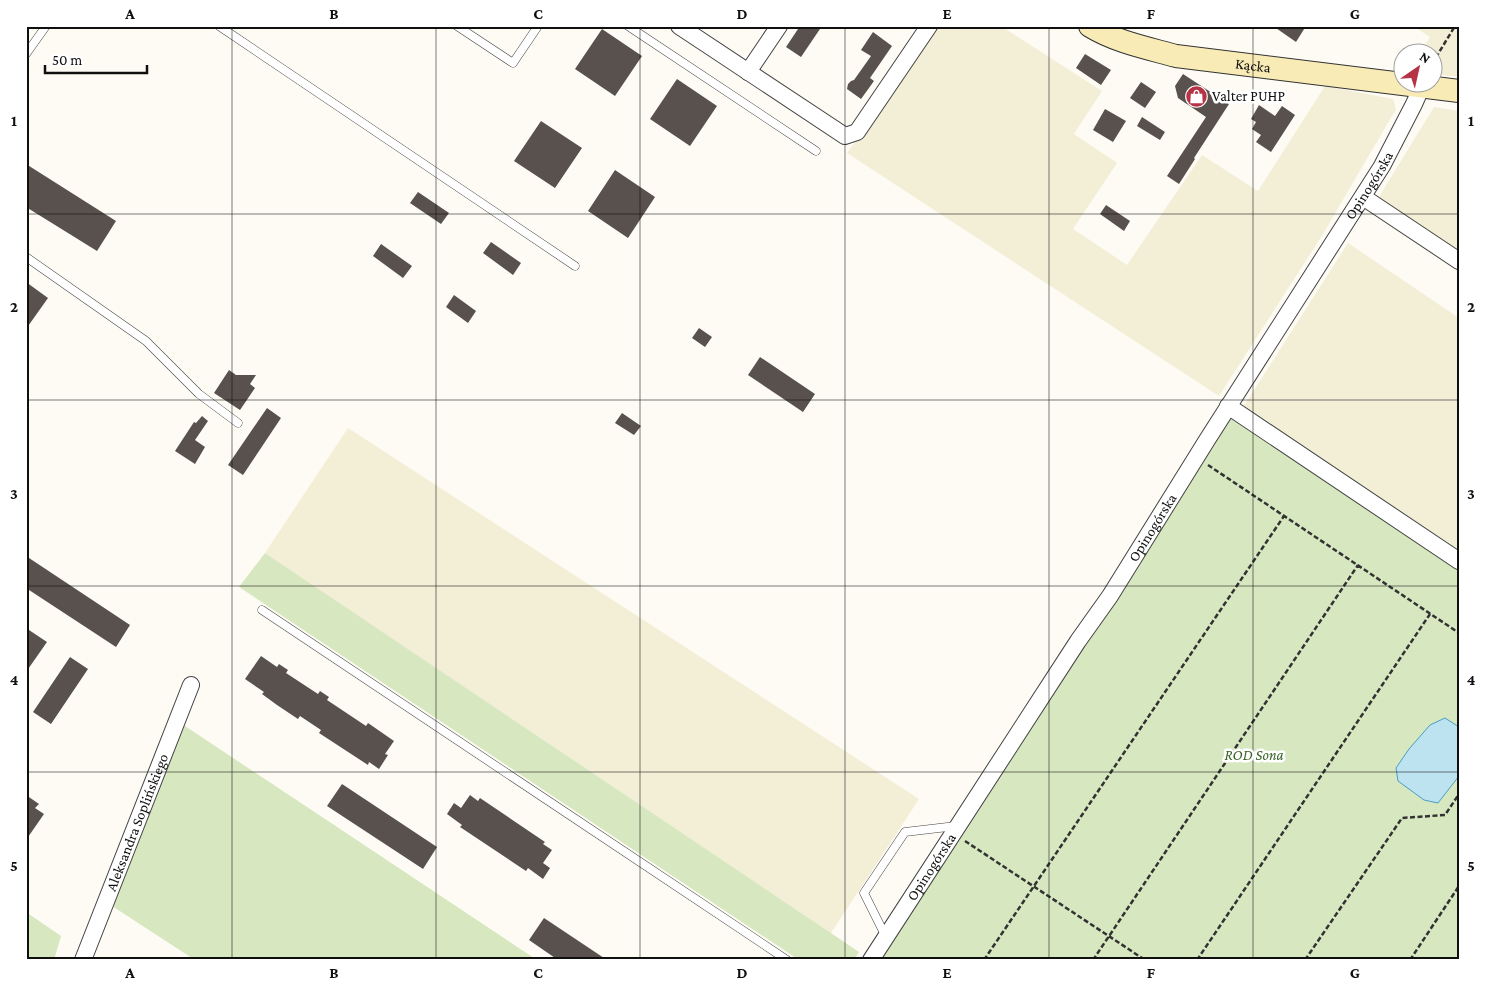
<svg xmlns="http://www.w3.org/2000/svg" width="1485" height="986" viewBox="0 0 1485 986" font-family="'Crimson Pro',serif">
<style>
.farmland{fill:#f3eed6}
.green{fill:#d7e7c0}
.water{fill:#bde3f1;stroke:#4a9dc2}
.building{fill:#58514d}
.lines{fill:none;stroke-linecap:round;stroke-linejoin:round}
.lane-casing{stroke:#434343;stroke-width:9}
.street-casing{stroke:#434343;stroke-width:18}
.secondary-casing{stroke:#323232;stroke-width:24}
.path{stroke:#323232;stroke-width:2.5;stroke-dasharray:5 2.5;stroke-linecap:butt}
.lane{stroke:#fff;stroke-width:8}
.street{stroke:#fff;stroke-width:16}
.secondary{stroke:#f8ebb5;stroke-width:22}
.grid{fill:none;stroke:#101010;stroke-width:1;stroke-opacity:0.55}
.labels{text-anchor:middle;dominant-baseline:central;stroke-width:5;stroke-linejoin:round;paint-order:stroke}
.street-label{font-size:15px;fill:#101010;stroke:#fff}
.poi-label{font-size:15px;fill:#101010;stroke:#fff;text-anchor:start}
.park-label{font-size:15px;font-style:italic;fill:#386325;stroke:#fff}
.neatline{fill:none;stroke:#101010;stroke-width:2}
.grid-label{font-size:16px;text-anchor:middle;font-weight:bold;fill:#101010}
</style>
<rect width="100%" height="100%" fill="#fefbf4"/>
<path class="farmland" d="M937,26H1001L1102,91L1074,134L1117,163L1073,229L1127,265L1202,155L1258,191L1325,86L1393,99L1396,109L1323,234L1219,396L847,153Z
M1413,26H1459V77L1433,74L1432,52H1421L1430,37Z
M1434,107L1459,111V255L1377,200Z
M1348,243L1459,318V550L1242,409Z
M348,428L919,799L831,933L265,553Z"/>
<path class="green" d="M1233,415L1459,568V960H872Z
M265,553L831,933L859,952L854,960H799L239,587Z
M182,724L537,960H195L112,906Z
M26,912L61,936L54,960H26Z"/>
<path class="water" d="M1445,718L1459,727V776L1438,803L1424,800L1398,781L1396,768L1409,749L1430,725Z"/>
<path class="building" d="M800,26H822L801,57L786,47Z
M1273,26H1306L1296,42Z
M602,29L642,56L615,96L575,69Z
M873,32L892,46L870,78L874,81L861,99L847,89L848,84L851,81L854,80L871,56L861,50Z
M1085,54L1111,70L1101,85L1076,68Z
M1183,74L1229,104L1194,158L1195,159L1179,184L1167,176L1206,117L1178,98L1175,86Z
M677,79L717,106L690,146L650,119Z
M1141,82L1156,92L1145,108L1130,98Z
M1259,105L1275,116L1282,106L1295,115L1271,152L1256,142L1261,135L1252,129L1256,122L1251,119Z
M1105,109L1126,121L1113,142L1093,130Z
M1142,117L1165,132L1160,140L1137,126Z
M541,121L582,148L555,188L514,161Z
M26,164L116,221L97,251L26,207Z
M615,170L655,197L628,238L588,211Z
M418,192L449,213L441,224L410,203Z
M1106,205L1130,221L1124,231L1100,214Z
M491,242L521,263L513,275L483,253Z
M381,244L412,266L403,278L373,256Z
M26,282L48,298L26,329Z
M454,295L476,311L468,323L446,307Z
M699,328L712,337L705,347L692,338Z
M760,357L815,394L803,412L748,375Z
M229,370L236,375H256L250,384L255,388L240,410L214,393Z
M267,408L281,418L243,475L228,465Z
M622,413L641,426L634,435L615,423Z
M202,416L208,421L195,440L205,447L195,464L175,451L194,422L196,423Z
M26,556L130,625L116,647L26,588Z
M26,628L47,642L26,672Z
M261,656L277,667L279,664L288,670L286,673L318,694L320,691L329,697L327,700L366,726L368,723L394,741L385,754L388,755L379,769L369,762L368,765L319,733L321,730L300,716L298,719L277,705L262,694L264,692L245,679Z
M70,657L88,669L51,724L33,712Z
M342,784L437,847L423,869L327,806Z
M26,795L39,804L35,808L44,814L26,840Z
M470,795L478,801L480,798L545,842L543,844L552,850L543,863L550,868L543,879L528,868L526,871L460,827L462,825L447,814L454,803L461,808Z
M544,918L607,960H558L529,940Z"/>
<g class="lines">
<defs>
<path id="lane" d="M219,26L575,266
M457,26L513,63L538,26
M628,26L816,151
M26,54L46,26
M26,257L146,341L199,394L238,423
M262,610L787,960
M886,937L864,893L905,832L956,826"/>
<g id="street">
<path d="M679,26L845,136L857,132L929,26"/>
<path d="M748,72L779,26"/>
<path d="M1363,197L1459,261"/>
<path d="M1228,406L1459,561"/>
<path id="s1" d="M83,960L191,685"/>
<path id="s2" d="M871,960L1078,641L1110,596L1207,440L1382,166L1414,104L1418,95L1419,86"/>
</g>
<g id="secondary">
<path id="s3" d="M1090,26C1116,42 1147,48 1176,56L1459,91"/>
</g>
</defs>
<use href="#lane" class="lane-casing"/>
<use href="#street" class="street-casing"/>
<use href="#secondary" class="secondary-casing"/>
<path class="path" d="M1432,64L1455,26
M1208,465L1459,633
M965,841L1145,960
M984,960L1284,516
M1093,960L1358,565
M1197,960L1430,614
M1305,960L1402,818L1445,815L1459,794
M1410,960L1459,886"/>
<use href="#lane" class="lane"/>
<use href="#street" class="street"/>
<use href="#secondary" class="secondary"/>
</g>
<path class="grid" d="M232,26V960M436,26V960M640,26V960M845,26V960M1049,26V960M1253,26V960M26,214H1459M26,400H1459M26,586H1459M26,772H1459"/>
<defs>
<symbol id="shop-disc" viewBox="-11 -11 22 22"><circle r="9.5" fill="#b53345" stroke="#fff"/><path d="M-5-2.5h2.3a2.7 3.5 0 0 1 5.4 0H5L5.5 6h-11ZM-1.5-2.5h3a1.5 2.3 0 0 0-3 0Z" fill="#fff"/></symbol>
</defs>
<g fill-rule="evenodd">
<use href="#shop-disc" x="1184" y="84" width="25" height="25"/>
</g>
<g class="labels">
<g class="street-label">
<text stroke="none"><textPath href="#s3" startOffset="169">Kącka</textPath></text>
<text stroke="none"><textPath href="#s2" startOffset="921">Opinogórska</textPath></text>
<text stroke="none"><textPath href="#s2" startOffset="516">Opinogórska</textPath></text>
<text stroke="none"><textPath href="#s1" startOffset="148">Aleksandra Soplińskiego</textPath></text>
<text stroke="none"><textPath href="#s2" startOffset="111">Opinogórska</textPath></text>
</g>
<g class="poi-label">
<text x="1212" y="96">Valter PUHP</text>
</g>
<g class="park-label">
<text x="1254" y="755">ROD Sona</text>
</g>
</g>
<rect width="1485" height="986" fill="none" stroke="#ffffff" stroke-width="55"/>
<g transform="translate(1418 68) rotate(34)"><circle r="24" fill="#ffffff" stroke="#9f9f9f"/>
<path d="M0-4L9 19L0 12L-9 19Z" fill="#b53345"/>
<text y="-8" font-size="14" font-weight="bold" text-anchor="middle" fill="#101010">N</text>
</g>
<path d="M45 65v8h102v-8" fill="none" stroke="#101010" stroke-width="2.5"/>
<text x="52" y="65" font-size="15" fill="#101010" stroke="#ffffff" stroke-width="4" paint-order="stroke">50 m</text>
<rect x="28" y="28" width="1430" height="930" class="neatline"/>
<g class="grid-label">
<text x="130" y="19">A</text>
<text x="334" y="19">B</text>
<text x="538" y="19">C</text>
<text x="742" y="19">D</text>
<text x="947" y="19">E</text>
<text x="1151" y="19">F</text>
<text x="1355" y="19">G</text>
<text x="14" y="126">1</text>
<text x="1471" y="126">1</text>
<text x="14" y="312">2</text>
<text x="1471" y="312">2</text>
<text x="14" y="499">3</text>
<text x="1471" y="499">3</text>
<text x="14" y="685">4</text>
<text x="1471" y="685">4</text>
<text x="14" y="871">5</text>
<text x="1471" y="871">5</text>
<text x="130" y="978">A</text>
<text x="334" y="978">B</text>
<text x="538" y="978">C</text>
<text x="742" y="978">D</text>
<text x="947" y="978">E</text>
<text x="1151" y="978">F</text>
<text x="1355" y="978">G</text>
</g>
</svg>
